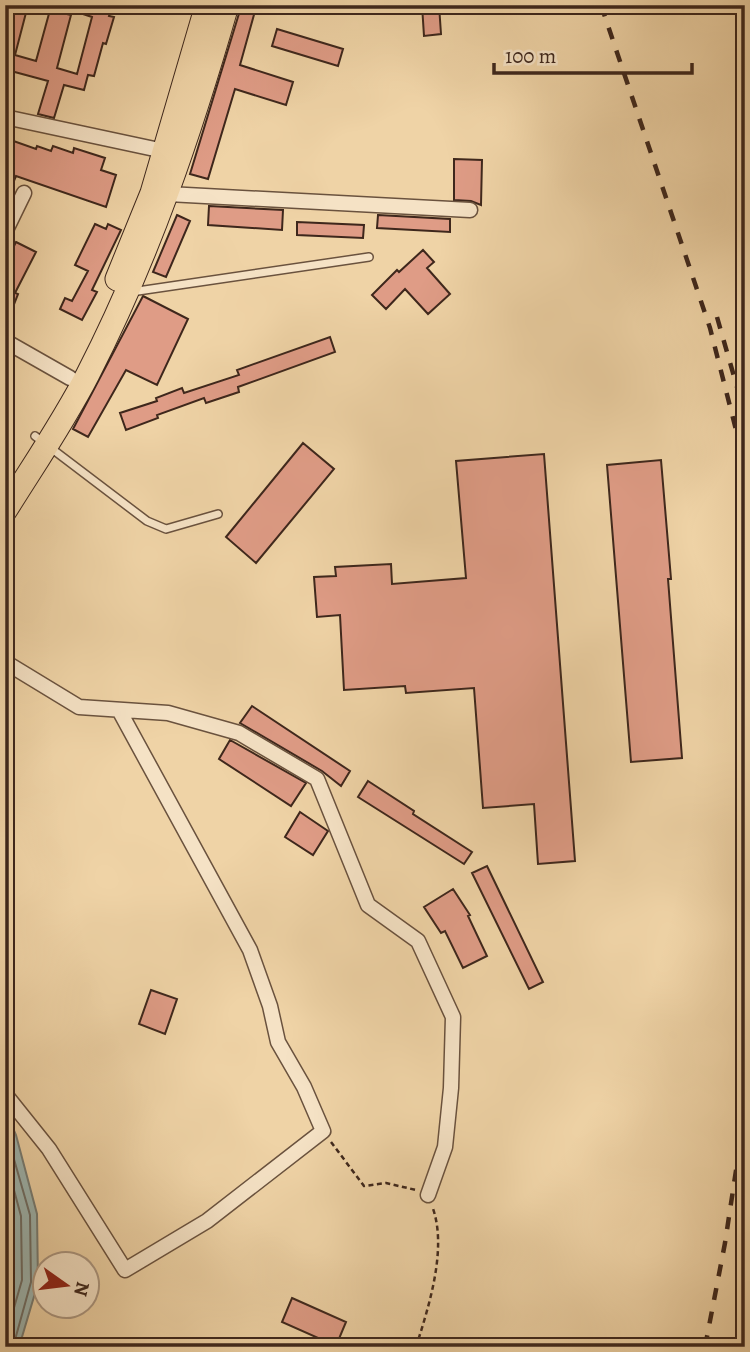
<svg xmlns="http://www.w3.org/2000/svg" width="750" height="1352" viewBox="0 0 750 1352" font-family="Alegreya,serif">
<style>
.water{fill:#9db6b1;stroke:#777d75;stroke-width:2}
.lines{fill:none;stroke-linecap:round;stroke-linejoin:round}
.shore{stroke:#6e6e66;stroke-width:2}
.building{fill:#df9c86;stroke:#3e271c;stroke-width:2}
.service-casing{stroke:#6a523e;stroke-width:10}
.minor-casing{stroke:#6a523e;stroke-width:17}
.primary-casing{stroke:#3e271c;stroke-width:25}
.path{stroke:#3e271c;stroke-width:2.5;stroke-dasharray:5 3.5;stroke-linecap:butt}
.service{stroke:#f5e2c5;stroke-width:7}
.minor{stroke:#f5e2c5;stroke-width:14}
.primary{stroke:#efd3a6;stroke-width:23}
.rail{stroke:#3e271c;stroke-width:4.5;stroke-dasharray:12 12;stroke-linecap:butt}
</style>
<rect width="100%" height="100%" fill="#efd3a6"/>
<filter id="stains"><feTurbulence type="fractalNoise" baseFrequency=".00286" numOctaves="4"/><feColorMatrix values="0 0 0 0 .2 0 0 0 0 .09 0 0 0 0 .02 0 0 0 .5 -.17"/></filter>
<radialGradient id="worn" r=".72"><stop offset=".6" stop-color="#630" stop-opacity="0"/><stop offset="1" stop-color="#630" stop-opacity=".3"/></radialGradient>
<path class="water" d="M5,1110L16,1135L37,1214L38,1283L19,1347H5Z"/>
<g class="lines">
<path class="shore" d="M5,1128L30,1215L31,1282L13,1347
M5,1157L21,1216L22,1280L5,1339
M5,1197C14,1231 15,1268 5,1302"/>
</g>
<path class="building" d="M13,5H28L15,55L36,61L50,10L71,15L57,68L77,74L92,17L83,14L85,5L111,10L109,16L114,17L106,44L103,43L94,76L88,75L84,90L64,85L54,118L38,114L48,81L11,71L9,77H5V33Z
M422,5H439L441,34L424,36Z
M241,7L255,11L240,65L293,82L286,105L235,89L208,179L190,174Z
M277,29L343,49L338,66L272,46Z
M5,138L36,149L37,146L51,151L53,146L73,153L74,148L105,158L101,170L116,175L106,207L16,176L5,202Z
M454,159L482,160L481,205L471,201L454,200Z
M209,206L283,210L282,230L208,225Z
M177,215L190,221L166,277L153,272Z
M378,215L450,219V232L377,228Z
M297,222L364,225L363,238L297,235Z
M95,224L106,229L108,224L121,230L92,290L97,292L82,320L60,309L65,298L72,301L88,271L75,265Z
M16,242L36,252L15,293L18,294L6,325L5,264Z
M423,250L434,262L427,268L450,294L428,314L405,289L386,309L372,295L397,270L399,272Z
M143,296L188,319L157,385L126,370L88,437L73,429Z
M330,337L335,352L238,387L239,392L206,403L204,398L157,415L158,418L126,430L120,413L157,401L156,398L182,388L184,393L239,375L237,370Z
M303,443L334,469L256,563L226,537Z
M544,454L575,861L538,864L534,804L483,808L474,688L406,693L405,686L344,690L340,615L317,617L314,577L336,576L335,567L391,564L392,584L466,578L456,461Z
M661,460L671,579H668L682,758L631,762L607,465Z
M252,706L350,771L341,786L322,771L240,723Z
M230,740L306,783L291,806L219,759Z
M368,781L414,811L413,814L472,852L464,864L358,797Z
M300,812L328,831L313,855L285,837Z
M487,866L543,982L529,989L472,873Z
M453,889L470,915L468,916L487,956L463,968L445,931L441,933L424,907Z
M151,990L177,999L165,1034L139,1024Z
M292,1298L346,1322L336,1346L282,1322Z"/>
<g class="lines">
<defs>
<path id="service" d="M131,292L369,257
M35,436L147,521L166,529L218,514"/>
<path id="minor" d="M5,117L164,151
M168,194L470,210
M5,232L24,193
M5,341L70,378
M5,662L79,707L168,713L239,733L317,779L368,905L418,941L453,1017L451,1088L445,1147L428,1195
M5,1094L49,1149L125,1270L207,1221L323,1131L304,1087L278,1042L270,1006L250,950L119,710"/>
<path id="primary" d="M117,279L152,193L207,5
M5,511C33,466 64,421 88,374C149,255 190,134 227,5"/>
</defs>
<use href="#service" class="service-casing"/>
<use href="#minor" class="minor-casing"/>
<use href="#primary" class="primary-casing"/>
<path class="path" d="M331,1142L364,1186L386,1183L416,1190
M416,1347C429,1306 448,1247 432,1206"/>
<use href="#service" class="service"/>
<use href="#minor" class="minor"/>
<use href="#primary" class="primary"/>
<path class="rail" d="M601,5L710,328L745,465
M717,317L745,415
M705,1347L725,1243L745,1111"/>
</g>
<rect width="750" height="1352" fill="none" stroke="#efd3a6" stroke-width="28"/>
<rect x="7" y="7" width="736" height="1338" fill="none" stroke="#3e271c" stroke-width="3.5"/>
<rect x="14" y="14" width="722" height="1324" fill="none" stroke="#3e271c" stroke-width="2"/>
<g transform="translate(66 1285) rotate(104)"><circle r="33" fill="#f5e2c5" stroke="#ac9781" stroke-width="2"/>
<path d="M0-5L12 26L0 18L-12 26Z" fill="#8f2418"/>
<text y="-10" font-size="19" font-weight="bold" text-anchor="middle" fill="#3e271c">N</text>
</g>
<path d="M494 63v10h198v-10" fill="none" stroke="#3e271c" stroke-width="3.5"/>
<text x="505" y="63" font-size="21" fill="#3e271c" stroke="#f5e2c5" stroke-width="5" paint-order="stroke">100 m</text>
<rect width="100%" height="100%" filter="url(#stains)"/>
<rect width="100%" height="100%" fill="url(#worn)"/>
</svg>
